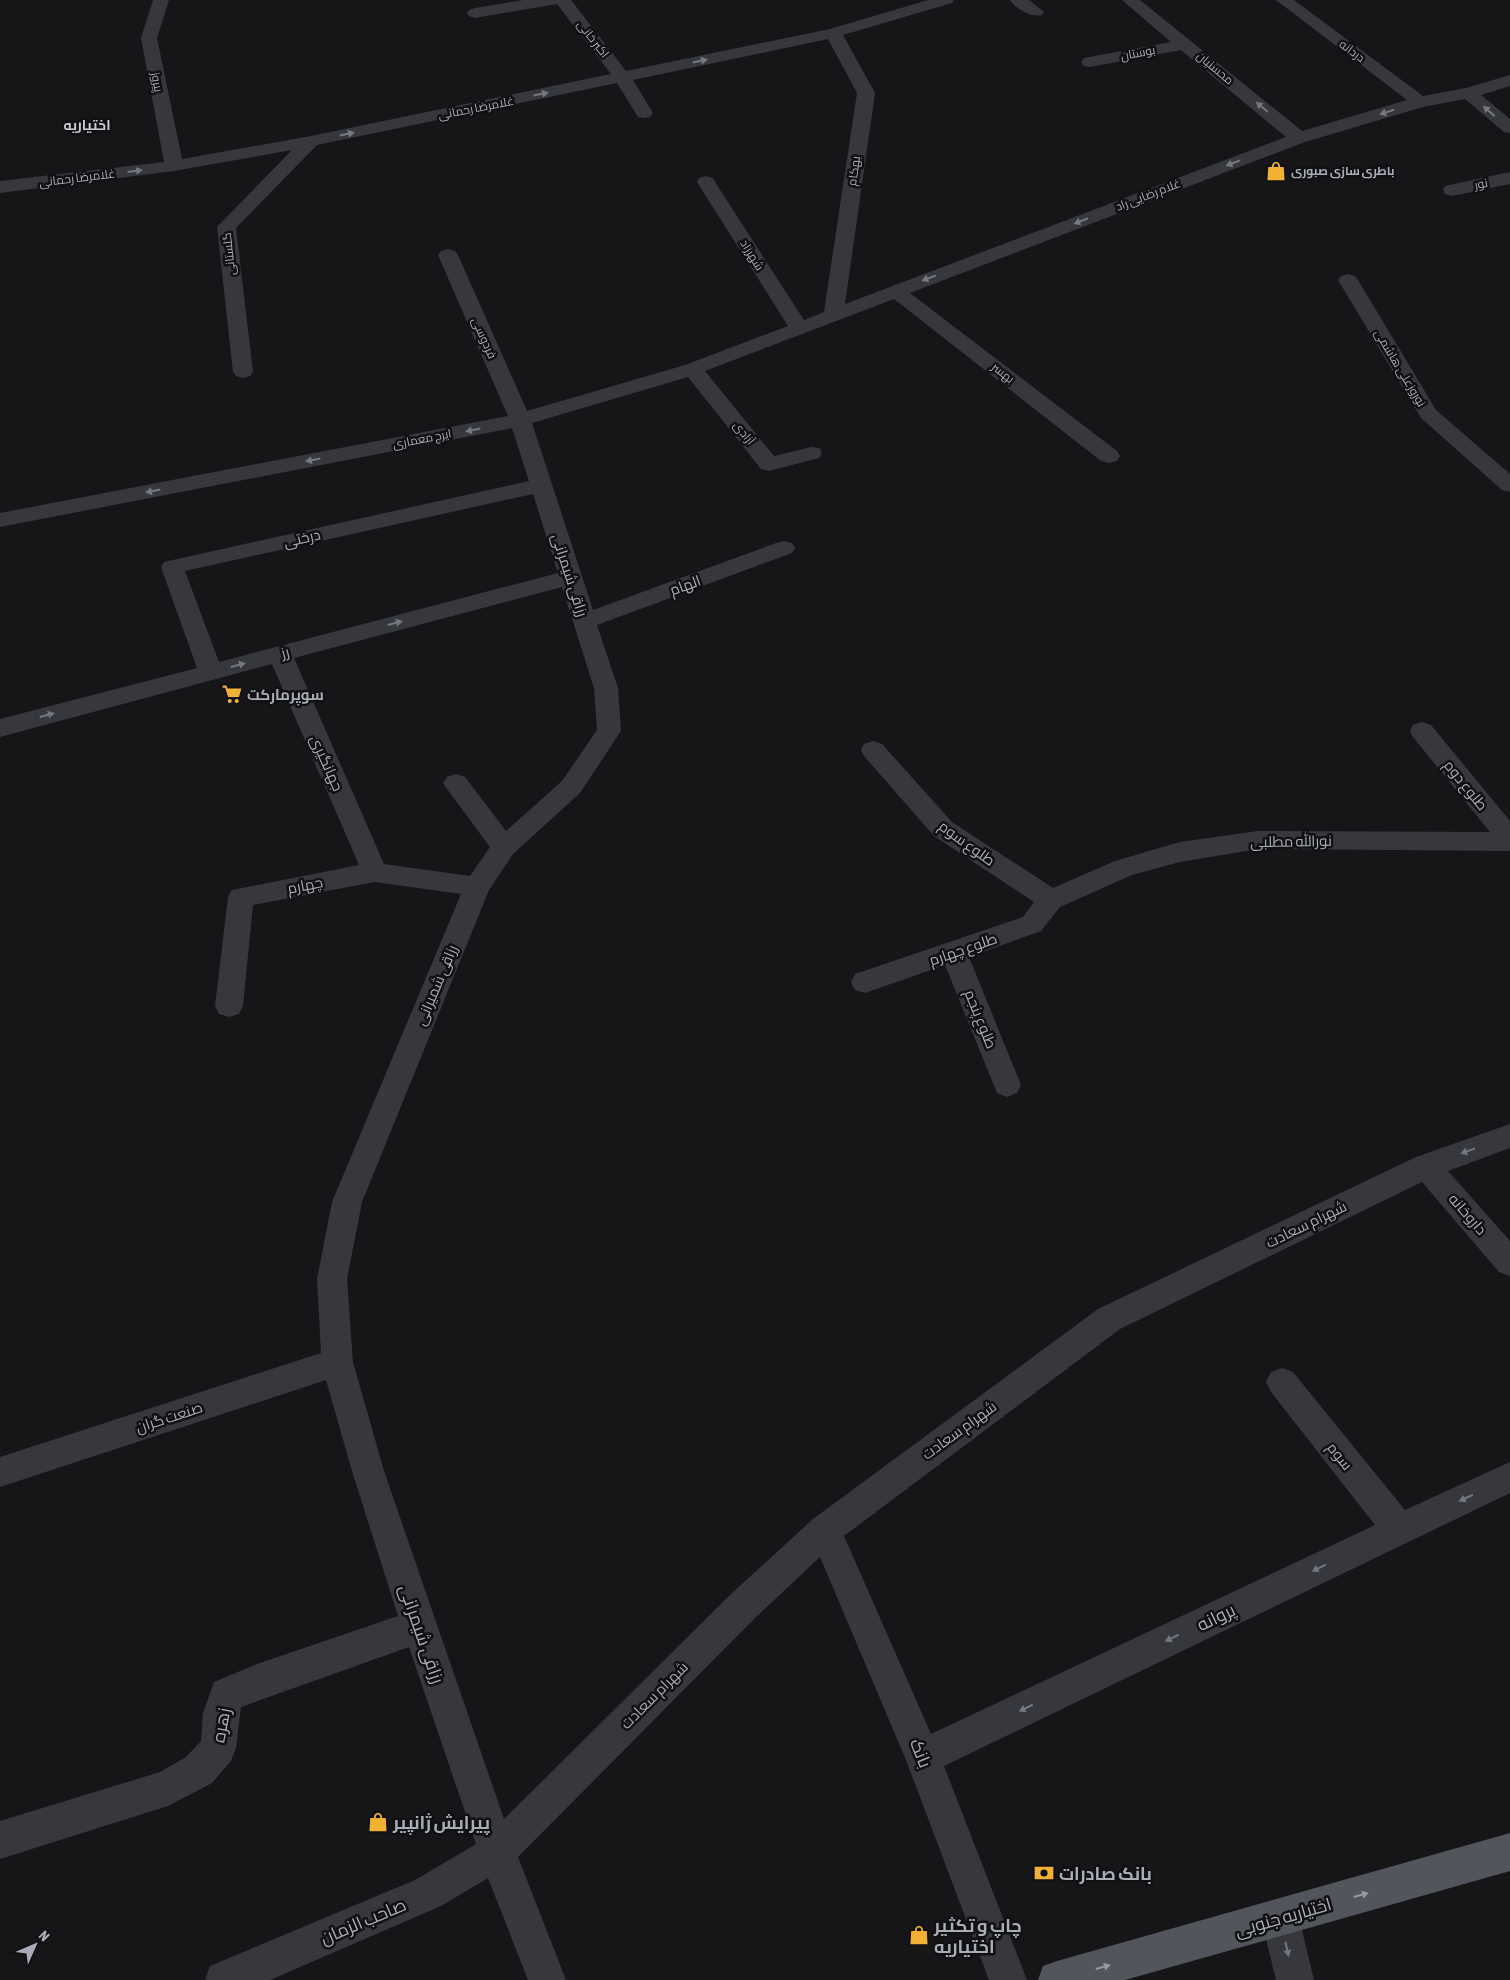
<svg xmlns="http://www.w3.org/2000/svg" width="1510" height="1980" viewBox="0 0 1510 1980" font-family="'Asap Condensed',Cairo,sans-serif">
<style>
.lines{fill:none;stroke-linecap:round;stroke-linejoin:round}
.minor{fill:#37383d;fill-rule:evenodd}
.major{fill:#53555c;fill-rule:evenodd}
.oneway{fill:#757881}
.oneway2{fill:#979ba6}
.labels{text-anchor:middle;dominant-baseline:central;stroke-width:5;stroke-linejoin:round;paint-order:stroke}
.far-street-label{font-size:12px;fill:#a8adb8;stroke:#111113}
.far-poi-label{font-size:12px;font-weight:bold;fill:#a8adb8;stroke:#111113;text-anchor:start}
.far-neighbourhood-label{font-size:14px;font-weight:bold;fill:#c9ccd4;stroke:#111113}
.street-label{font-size:15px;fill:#a8adb8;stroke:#111113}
.poi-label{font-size:15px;font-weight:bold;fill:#a8adb8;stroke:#111113;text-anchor:start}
.near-street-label{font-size:18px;fill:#a8adb8;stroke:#111113}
.near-poi-label{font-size:18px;font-weight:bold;fill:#a8adb8;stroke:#111113;text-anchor:start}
</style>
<rect width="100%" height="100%" fill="#161618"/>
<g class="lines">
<path class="minor" d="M153,0H169L157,38L182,159L311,136L611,74L557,4L475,18L469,16L467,13L469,10L475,8L523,0H571L626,71L830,29L928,0H954L952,3L843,35L875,93L845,304L1286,137L1181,50L1090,67L1084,66L1081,62L1084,58L1171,42L1122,0H1140L1302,131L1407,100L1276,0H1294L1423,96L1466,88L1510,75V86L1481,95L1510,119V133L1504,132L1465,99L1423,107L1305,142L910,293L1117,451L1120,456L1117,461L1109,463L1101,461L894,299L705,371L774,456L811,447L819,448L822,453L819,458L769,471L761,469L688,377L532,423L593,610L776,543L784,541L792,543L795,548L792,553L597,625L618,688L621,731L580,793L513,854L489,890L362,1202L347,1279L353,1362L384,1471L504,1819L731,1594L813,1519L1098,1309L1416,1157L1510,1124V1148L1448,1171L1510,1241V1276L1499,1272L1422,1182L1120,1329L844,1536L931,1734L1375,1525L1271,1392L1266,1382L1271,1372L1282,1368L1293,1372L1405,1510L1510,1462V1493L944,1766L1027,1980H989L906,1760L820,1557L755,1618L518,1857L566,1980H528L488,1878L441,1906L270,1980H205L210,1966L415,1880L476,1844L409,1647L241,1707L236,1748L231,1761L212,1783L168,1806L0,1859V1821L160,1772L186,1757L201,1741L203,1713L214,1682L257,1664L398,1616L352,1471L326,1380L0,1487V1457L321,1353L317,1279L332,1202L461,894L375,882L253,905L243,1006L239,1014L229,1017L219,1014L215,1006L228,897L232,890L359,865L272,664L0,737V719L197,668L161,567L164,562L529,481L512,428L0,527V513L508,416L438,255L441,251L448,249L455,251L458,255L527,411L685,365L788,326L697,182L699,178L706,176L713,178L715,182L804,320L824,312L857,93L828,39L633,80L653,113L650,117L644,118L638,117L617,83L317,145L236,228L253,372L250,376L243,378L236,376L233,372L217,227L292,150L174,171L0,193V181L164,162L141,38ZM533,494L558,573L219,662L185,571ZM562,587L594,688L597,730L562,781L506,831L465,777L456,774L447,777L443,783L447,789L490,847L470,876L384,864L294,658Z
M1010,0H1029L1044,12L1042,15C1031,18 1016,9 1010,0Z
M1510,172V184L1452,196L1445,194L1443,190L1445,186Z
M1348,274L1355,276L1358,280L1436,410L1510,474V492L1502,490L1421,418L1338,280L1341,276Z
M1422,722L1431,725L1510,821V851L1258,849L1180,862L1132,875L1060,907L1041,931L969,957L1021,1085L1017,1093L1007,1097L997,1093L945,965L865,993L855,990L851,982L855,974L1023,917L1034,902L934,836L864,756L861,750L864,744L873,741L882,744L952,822L1053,888L1115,861L1180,842L1258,831L1490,832L1413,737L1410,731L1413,725Z
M1280,1899L1293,1905L1299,1918L1314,1980H1276L1261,1918L1267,1905Z"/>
<path class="major" d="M1510,1833V1871L1125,1980H1038L1043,1966L1057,1961Z"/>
</g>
<defs><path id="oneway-solid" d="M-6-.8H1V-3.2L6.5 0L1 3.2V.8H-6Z" transform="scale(1.25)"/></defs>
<g class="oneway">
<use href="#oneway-solid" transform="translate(700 61) rotate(-12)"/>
<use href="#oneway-solid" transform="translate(541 94) rotate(-11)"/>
<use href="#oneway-solid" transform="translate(1262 107) rotate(-140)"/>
<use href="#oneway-solid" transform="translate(1489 111) rotate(-139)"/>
<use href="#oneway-solid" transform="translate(1387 112) rotate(163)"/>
<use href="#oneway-solid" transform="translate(347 134) rotate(-11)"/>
<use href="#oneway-solid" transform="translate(1233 163) rotate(159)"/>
<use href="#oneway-solid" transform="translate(135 171) rotate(-7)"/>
<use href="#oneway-solid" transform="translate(1081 221) rotate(159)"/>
<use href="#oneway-solid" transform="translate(929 278) rotate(159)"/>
<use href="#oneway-solid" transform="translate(473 430) rotate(169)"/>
<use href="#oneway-solid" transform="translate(313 460) rotate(169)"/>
<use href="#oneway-solid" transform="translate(153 491) rotate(169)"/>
<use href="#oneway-solid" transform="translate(395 623) rotate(-15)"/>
<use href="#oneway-solid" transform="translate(238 665) rotate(-15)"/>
<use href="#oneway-solid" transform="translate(47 715) rotate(-15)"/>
<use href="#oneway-solid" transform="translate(1468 1151) rotate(161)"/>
<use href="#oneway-solid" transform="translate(1466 1498) rotate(155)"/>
<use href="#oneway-solid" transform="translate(1319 1568) rotate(154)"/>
<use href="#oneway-solid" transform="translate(1172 1638) rotate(154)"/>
<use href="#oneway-solid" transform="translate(1026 1708) rotate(154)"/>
<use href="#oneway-solid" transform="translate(1287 1949) rotate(77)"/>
</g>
<g class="oneway2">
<use href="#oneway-solid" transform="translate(1361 1895) rotate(-16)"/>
<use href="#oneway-solid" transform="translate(1103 1967) rotate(-16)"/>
</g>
<defs>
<symbol id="shop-bare" viewBox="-9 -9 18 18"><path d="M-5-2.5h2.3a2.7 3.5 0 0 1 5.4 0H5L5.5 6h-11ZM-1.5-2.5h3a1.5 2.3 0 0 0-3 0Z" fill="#f2b134" stroke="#111113" stroke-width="2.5" paint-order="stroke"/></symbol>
<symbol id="supermarket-bare" viewBox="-9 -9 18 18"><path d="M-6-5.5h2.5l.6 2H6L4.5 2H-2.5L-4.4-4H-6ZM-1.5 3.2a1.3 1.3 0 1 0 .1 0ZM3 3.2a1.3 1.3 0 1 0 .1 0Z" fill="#f2b134" stroke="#111113" stroke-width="2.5" paint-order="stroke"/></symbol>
<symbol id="bank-bare" viewBox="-9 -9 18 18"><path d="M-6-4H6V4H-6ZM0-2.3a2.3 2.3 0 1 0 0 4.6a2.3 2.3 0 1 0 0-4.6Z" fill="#f2b134" stroke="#111113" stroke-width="2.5" paint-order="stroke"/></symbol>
</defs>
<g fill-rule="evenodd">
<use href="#shop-bare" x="1262" y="157" width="28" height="28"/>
<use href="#supermarket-bare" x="218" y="680" width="28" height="28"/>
<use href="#shop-bare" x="364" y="1808" width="28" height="28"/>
<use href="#bank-bare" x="1030" y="1859" width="28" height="28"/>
<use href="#shop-bare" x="905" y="1921" width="28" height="28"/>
</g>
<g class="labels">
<g class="far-street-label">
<text transform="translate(593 39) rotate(52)">اکبر خانی</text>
<text transform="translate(1352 51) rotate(37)">دردانه</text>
<text transform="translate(1138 53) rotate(-11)">بوستان</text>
<text transform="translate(1215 68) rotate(40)">محسنیان</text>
<text transform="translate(157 82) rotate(79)">پیروز</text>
<text transform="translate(476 108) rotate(-11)">غلامرضا رحمانی</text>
<text transform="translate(854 171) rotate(-82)">بهکام</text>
<text transform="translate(77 178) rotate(-7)">غلامرضا رحمانی</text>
<text transform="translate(1481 184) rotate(-11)">نور</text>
<text transform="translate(1148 195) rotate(-21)">غلام رضایی راد</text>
<text transform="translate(229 254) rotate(-96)">گلستانی</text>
<text transform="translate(752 255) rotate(58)">شهرزاد</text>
<text transform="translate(484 338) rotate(66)">فردوسی</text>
<text transform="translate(1400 368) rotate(59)">نوروزعلی هاشمی</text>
<text transform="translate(1003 373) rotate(38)">بهسر</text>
<text transform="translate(744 433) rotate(51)">آزادی</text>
<text transform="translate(422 439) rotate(-11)">ایرج معماری</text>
</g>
<g class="far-poi-label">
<text x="1291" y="171">باطری سازی صبوری</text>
</g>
<g class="far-neighbourhood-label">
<text x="87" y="125">اختیاریه</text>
</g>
<g class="street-label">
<text transform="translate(302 538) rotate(-13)">درختی</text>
<text transform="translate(570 575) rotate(72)">رزاقی شیمرانی</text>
<text transform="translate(685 585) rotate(-20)">الهام</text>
<text transform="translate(285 652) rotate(-15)">رز</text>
<text transform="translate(327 763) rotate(66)">جهانگیری</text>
<text transform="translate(1466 785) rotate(51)">طلوع دوم</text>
<text transform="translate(1291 841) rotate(-1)">نورالله مطلبی</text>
<text transform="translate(967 843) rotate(36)">طلوع سوم</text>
<text transform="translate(305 885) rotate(-11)">چهارم</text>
<text transform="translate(963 949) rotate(-19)">طلوع چهارم</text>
<text transform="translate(436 985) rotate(-67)">رزاقی شمیرانی</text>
<text transform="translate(981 1019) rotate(68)">طلوع پنجم</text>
<text transform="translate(1468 1214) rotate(49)">داروخانه</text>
<text transform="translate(1306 1224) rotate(-26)">شهرام سعادت</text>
<text transform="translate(169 1417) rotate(-18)">صنعت گران</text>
<text transform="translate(959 1430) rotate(-36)">شهرام سعادت</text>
<text transform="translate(1340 1456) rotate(52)">سوم</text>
<text transform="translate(654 1695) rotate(-45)">شهرام سعادت</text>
</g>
<g class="poi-label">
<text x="247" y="694">سوپرمارکت</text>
</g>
<g class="near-street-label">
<text transform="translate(1216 1617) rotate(-26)">پروانه</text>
<text transform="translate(422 1634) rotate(71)">رزاقی شیمرانی</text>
<text transform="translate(221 1725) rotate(-79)">زهره</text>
<text transform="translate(921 1753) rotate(68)">بانک</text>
<text transform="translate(1283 1917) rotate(-16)">اختیاریه جنوبی</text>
<text transform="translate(363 1921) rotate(-23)">صاحب الزمان</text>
</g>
<g class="near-poi-label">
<text x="393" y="1822">پیرایش ژانپیر</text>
<text x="1059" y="1873">بانک صادرات</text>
<text x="934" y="1925">چاپ و تکثیر<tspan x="934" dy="21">اختیاریه</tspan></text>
</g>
</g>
<g transform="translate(35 1945) rotate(45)" stroke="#111113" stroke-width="4" paint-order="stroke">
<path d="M0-4L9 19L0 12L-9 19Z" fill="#a8adb8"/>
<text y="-8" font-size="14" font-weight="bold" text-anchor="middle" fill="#a8adb8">N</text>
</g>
</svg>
